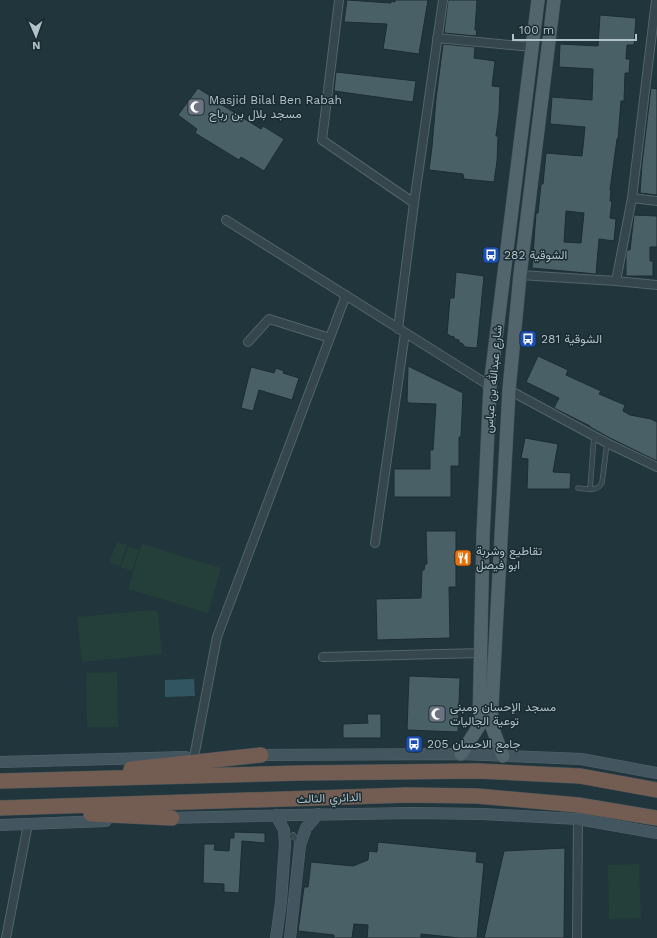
<svg xmlns="http://www.w3.org/2000/svg" width="657" height="938" viewBox="0 0 657 938" font-family="'Work Sans',Vazirmatn,sans-serif">
<style>
.green{fill:#243f39}
.water{fill:#325562}
.building{fill:#4a6067;stroke:#1c2d33;fill-rule:evenodd}
.lines{fill:none;stroke-linecap:round;stroke-linejoin:round}
.lane-casing{stroke:#53646a;stroke-width:5.5}
.street-casing{stroke:#53646a;stroke-width:10}
.secondary-casing{stroke:#53646a;stroke-width:12}
.primary-casing{stroke:#415258;stroke-width:14}
.highway-casing{stroke:#405157;stroke-width:16}
.path{stroke:#435b57;stroke-width:1.5;stroke-dasharray:3 3;stroke-linecap:butt}
.lane{stroke:#35464c;stroke-width:4}
.street{stroke:#35464c;stroke-width:8}
.secondary{stroke:#43565f;stroke-width:11}
.primary{stroke:#53656c;stroke-width:13}
.highway{stroke:#735c52;stroke-width:15}
.labels{text-anchor:middle;dominant-baseline:central;stroke-width:3;stroke-linejoin:round;paint-order:stroke}
.poi-label{font-size:12px;fill:#b0c1c8;stroke:#1a2b31;text-anchor:start}
.street-label{font-size:12px;fill:#b0c1c8;stroke:#1a2b31}
</style>
<rect width="100%" height="100%" fill="#21353c"/>
<path class="green" d="M117,542L127,545L120,566L109,563Z
M142,544L221,568L208,613L128,589Z
M129,546L139,550L132,571L121,567Z
M151,610L158,612L162,654L82,662L77,617Z
M117,672L118,727H87L86,673Z
M639,864L641,918L609,919L608,865Z"/>
<path class="water" d="M194,679L195,696L165,697V680Z"/>
<path class="building" d="M347,0L391,3V1L395,2V0H428L419,54L383,49L387,24L344,22Z
M448,0H477L475,30H477L476,36L444,33Z
M600,15L636,18L634,45H627L626,59H630L629,73H625L624,101H621L618,139H617L610,190H611L610,201H612L610,218L616,219L614,241L599,239L596,274L532,268L536,213H538L541,184H543L546,153L582,156L585,127L550,124L552,97L592,100L593,69L559,67L560,44L598,46ZM566,211L584,213L581,243L564,242Z
M443,44L475,47L474,58L495,61L492,86L500,87L499,113L496,136H498L497,161L494,182L464,179L463,174L429,170L432,147L436,99Z
M336,72L416,81L413,102L334,91Z
M198,88L215,99L214,100L261,129L263,126L284,139L264,171L241,157L239,160L195,133L197,129L178,115Z
M651,88L657,89V195L640,193L642,164Z
M634,215L657,216V247H650V261H653V276H626V256L627,250H630Z
M456,272L484,276L477,348L465,347L462,343H459V340L455,339L453,336L450,337V335H447L450,298H454Z
M538,356L568,370L566,375L601,391L599,394L625,405L623,411L630,415L651,419L657,422V461L610,438L590,427V426L554,408L559,398L526,382Z
M408,366L463,393L461,437H459V466H451V497H394V469H430V450H433L436,404L409,403L407,401Z
M251,367L274,373L276,368L284,371L283,373L299,378L292,400L259,390L253,411L241,408Z
M525,438L558,444L553,472L571,473L570,489H527L528,459L521,458Z
M426,531H456V587H449L450,638L377,640L376,599L421,598L422,570H424L425,564H427Z
M409,676L460,678L458,732L407,730Z
M367,714H381V738H343V724L368,723Z
M234,832L265,833V843L242,841L239,893L224,892V884L203,883L204,844H215L214,850L229,851L230,838H234Z
M378,842L477,852L476,862L484,863L477,938H459L421,934V938H367L368,925L354,924L352,938H334V935L298,931L304,887H308L311,862L353,866L368,860L369,851L377,852Z
M565,848L564,938H484L504,851Z"/>
<g class="lines">
<defs>
<path id="lane" d="M578,488C587,489 597,492 602,483L607,443
M590,489L594,436
M286,840L293,835L299,843"/>
<path id="street" d="M339,0L322,140L414,203
M437,38L532,47
M632,198L657,201
M226,220L490,386
M520,275L616,281L657,285
M616,281L632,198L656,0
M398,329L414,203L443,0
M248,342L269,319L330,338
M509,390L607,443L657,467
M375,543L405,333
M323,657L481,653
M194,757L217,637L346,295
M6,938L28,824
M577,938L578,819"/>
<path id="secondary" d="M255,755L461,754L581,759L657,773
M0,762L186,757
M276,815L284,830L285,844L281,902L276,938
M165,818L294,815L413,813L483,814L578,819L657,833
M0,825L106,821
M290,938L300,845L306,828L318,814"/>
<path id="primary" d="M461,754L479,726L483,536L490,386L538,0
M503,756L491,724L509,390L520,275L554,0"/>
<path id="highway" d="M131,769L261,755
M0,781L300,773L478,771L580,776L657,790
M0,808L407,795L477,796L578,805L657,818
M91,814L172,818"/>
</defs>
<use href="#lane" class="lane-casing"/>
<use href="#street" class="street-casing"/>
<use href="#secondary" class="secondary-casing"/>
<use href="#primary" class="primary-casing"/>
<use href="#highway" class="highway-casing"/>
<path class="path" d="M491,255H496"/>
<use href="#lane" class="lane"/>
<use href="#street" class="street"/>
<use href="#secondary" class="secondary"/>
<use href="#primary" class="primary"/>
<use href="#highway" class="highway"/>
</g>
<defs>
<symbol id="mosque-square" viewBox="-11 -11 22 22"><rect x="-9" y="-9" width="18" height="18" rx="4" fill="#6b7280" stroke="#1a2b31"/><path d="M3.5-4.9A6 6 0 1 0 3.5 4.9A5 5 0 1 1 3.5-4.9Z" fill="#fff"/></symbol>
<symbol id="bus-square" viewBox="-11 -11 22 22"><rect x="-9" y="-9" width="18" height="18" rx="4" fill="#1a4fb4" stroke="#1a2b31"/><path d="M-5-6H5V4H4V6H2V4H-2V6H-4V4H-5ZM-3.5-4V0h7V-4ZM-3.5 1.2v1.5H-2V1.2ZM2 1.2v1.5H3.5V1.2Z" fill="#fff"/></symbol>
<symbol id="restaurant-square" viewBox="-11 -11 22 22"><rect x="-9" y="-9" width="18" height="18" rx="4" fill="#e8710a" stroke="#1a2b31"/><path d="M-5-6h1v4h1v-4h1v4h1v-4h1v5L-1.5 .5V6h-2V.5L-5-1ZM5-6V6H3V1.5H1.5Q1.5-4 5-6Z" fill="#fff"/></symbol>
</defs>
<g fill-rule="evenodd">
<use href="#mosque-square" x="186" y="97" width="20" height="20"/>
<use href="#bus-square" x="481" y="245" width="20" height="20"/>
<use href="#bus-square" x="518" y="329" width="20" height="20"/>
<use href="#restaurant-square" x="453" y="548" width="20" height="20"/>
<use href="#mosque-square" x="427" y="704" width="20" height="20"/>
<use href="#bus-square" x="404" y="734" width="20" height="20"/>
</g>
<g class="labels">
<g class="poi-label">
<text x="209" y="100">Masjid Bilal Ben Rabah<tspan x="209" dy="14">مسجد بلال بن رباح</tspan></text>
<text x="504" y="255">الشوقية 282</text>
<text x="541" y="339">الشوقية 281</text>
<text x="476" y="551">تقاطيع وشربة<tspan x="476" dy="14">ابو فيصل</tspan></text>
<text x="450" y="707">مسجد الإحسان ومبنى<tspan x="450" dy="14">توعية الجاليات</tspan></text>
<text x="427" y="744">جامع الاحسان 205</text>
</g>
<g class="street-label">
<text transform="translate(493 379) rotate(-85)">شارع عبدالله بن عباس</text>
<text transform="translate(329 798) rotate(-2)">الدائري الثالث</text>
</g>
</g>
<g transform="translate(36 36) rotate(178)" stroke="#1a2b31" stroke-width="3" paint-order="stroke">
<path d="M0-3L7 15L0 10L-7 15Z" fill="#b0c1c8"/>
<text y="-6" font-size="11" font-weight="bold" text-anchor="middle" fill="#b0c1c8">N</text>
</g>
<path d="M513 34v6h123v-6" fill="none" stroke="#b0c1c8" stroke-width="2"/>
<text x="519" y="34" font-size="12" fill="#b0c1c8" stroke="#1a2b31" stroke-width="3" paint-order="stroke">100 m</text>
</svg>
